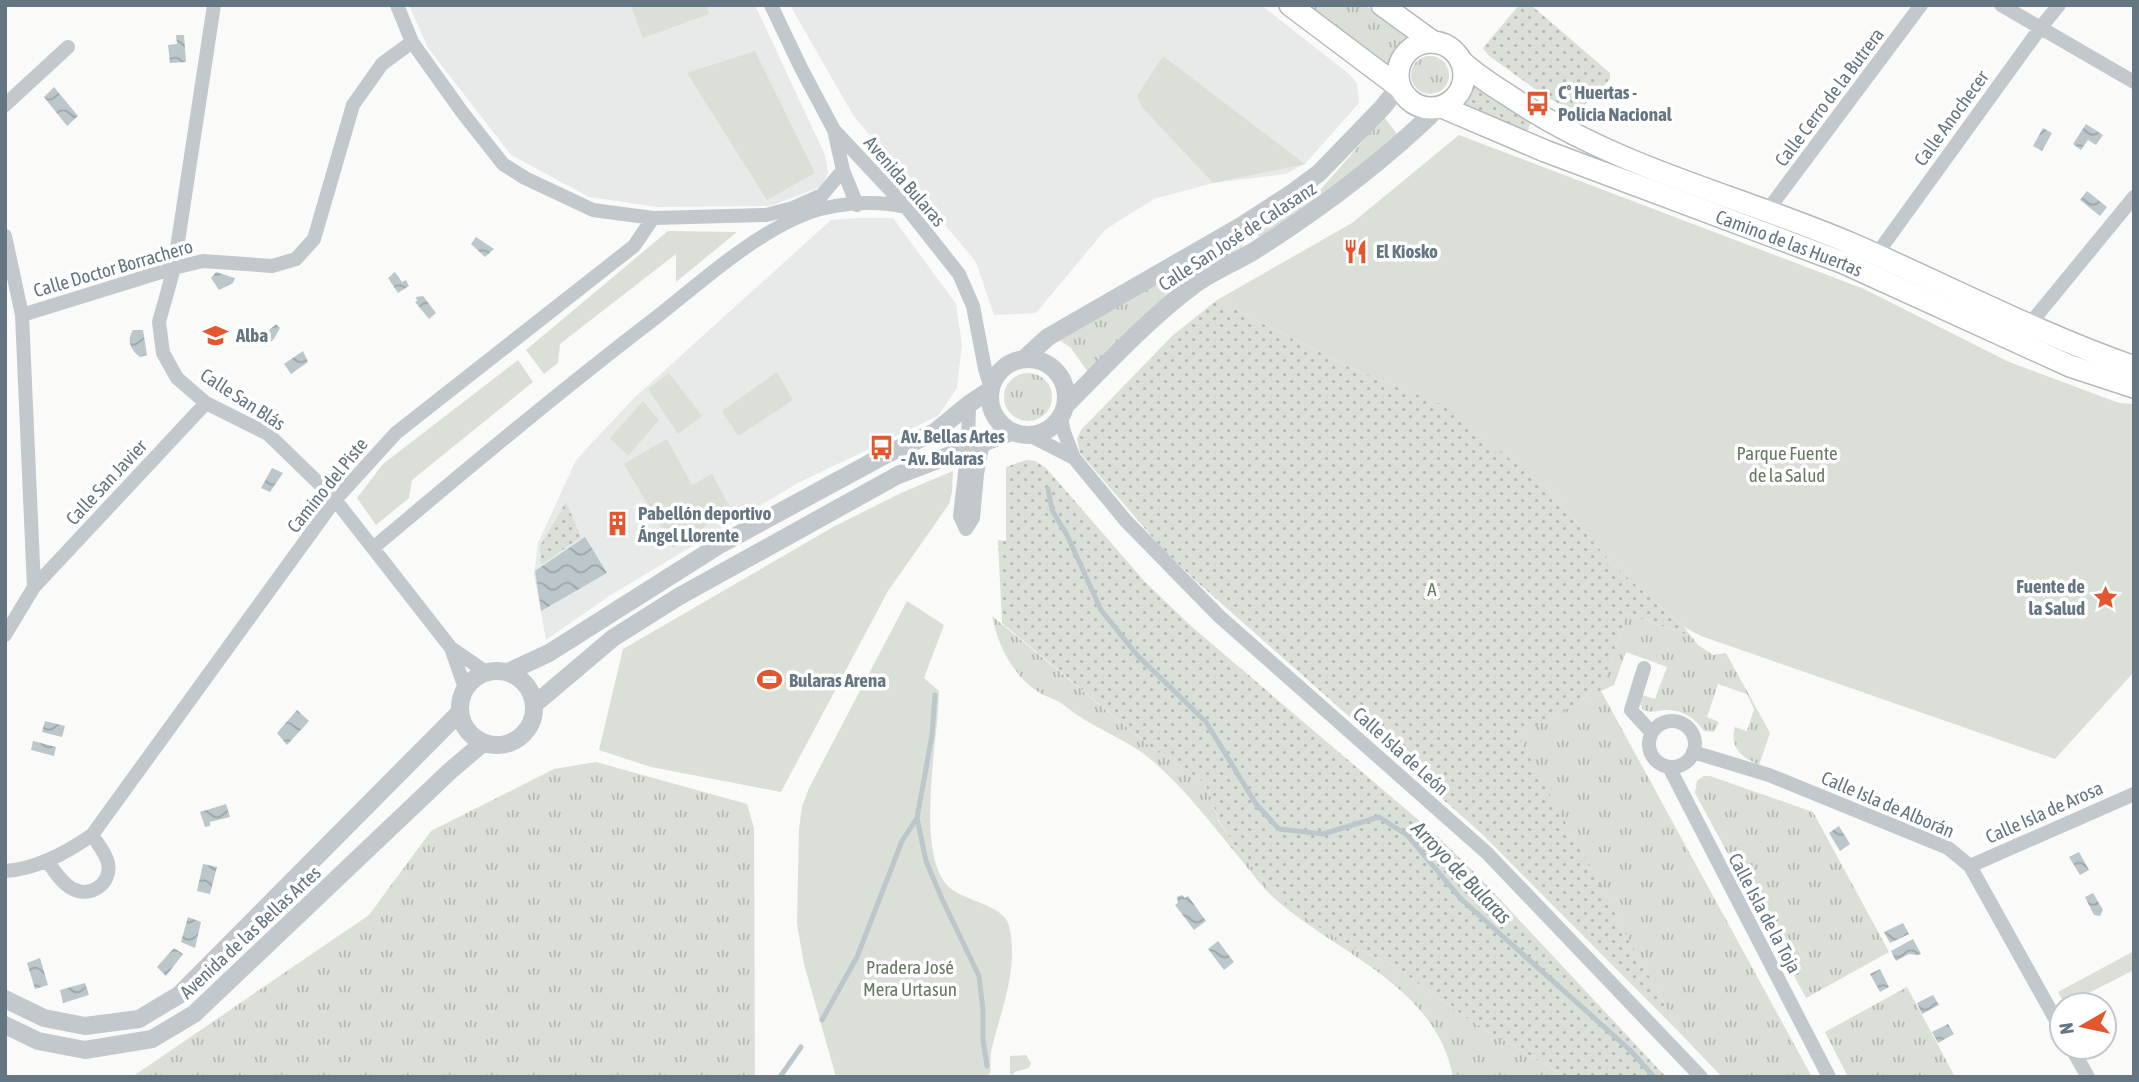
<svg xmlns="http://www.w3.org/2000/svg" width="2139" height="1082" viewBox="0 0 2139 1082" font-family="'Asap Condensed',sans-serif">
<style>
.built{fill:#e8e9e9}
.grass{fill:url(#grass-tufts)}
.park{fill:#dadfd7}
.garden{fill:url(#garden-dots)}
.water{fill:url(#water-waves)}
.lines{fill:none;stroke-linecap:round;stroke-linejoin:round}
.stream{stroke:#bbc7cb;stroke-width:5}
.secondary-casing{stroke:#b3babf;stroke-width:24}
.minor{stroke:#c3c8cc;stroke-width:14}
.tertiary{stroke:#c3c8cc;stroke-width:18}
.secondary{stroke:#fff;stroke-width:21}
.labels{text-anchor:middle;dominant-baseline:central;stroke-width:7;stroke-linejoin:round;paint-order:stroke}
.poi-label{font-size:19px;font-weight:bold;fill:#657683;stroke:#fff;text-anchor:start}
.street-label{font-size:19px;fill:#657683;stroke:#fff}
.park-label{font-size:19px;fill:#687a64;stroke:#fff}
.water-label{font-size:21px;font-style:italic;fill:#60757c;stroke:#fff}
</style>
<defs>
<pattern id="grass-tufts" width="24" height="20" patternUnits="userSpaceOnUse" patternTransform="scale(1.75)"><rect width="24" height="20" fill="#dadfd7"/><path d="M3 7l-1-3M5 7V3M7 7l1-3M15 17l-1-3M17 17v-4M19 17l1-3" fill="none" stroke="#b4b9b4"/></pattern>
<pattern id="garden-dots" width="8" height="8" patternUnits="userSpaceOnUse" patternTransform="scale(1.75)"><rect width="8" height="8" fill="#dadfd7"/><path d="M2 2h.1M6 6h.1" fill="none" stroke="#b4b9b4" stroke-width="1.8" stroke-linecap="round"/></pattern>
<pattern id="water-waves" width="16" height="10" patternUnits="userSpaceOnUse" patternTransform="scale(1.75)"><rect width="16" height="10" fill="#bbc7cb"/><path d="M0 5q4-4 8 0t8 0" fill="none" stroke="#9ca6aa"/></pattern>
</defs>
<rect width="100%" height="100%" fill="#fafaf8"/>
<path class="built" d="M409,5H755L825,155L828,173L821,187L770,206L657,207L589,197L511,155L428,48Z
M790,5H1261L1349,74L1357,83L1359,103L1305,164L1285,174L1213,183L1154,199L1106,229L1036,313L994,315L976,262L853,115Z
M857,218H893L956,304L962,345L957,388L938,416L798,483L609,596L546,640L534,574L538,543L576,460L634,398L831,220Z"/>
<path class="grass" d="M1305,5H1365L1408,36L1410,39L1401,49L1392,68L1388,70Z
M1411 75a19 19 0 1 1 38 0a19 19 0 1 1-38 0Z
M1384,117L1397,134L1332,190L1259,237L1254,229L1321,189Z
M1239,238L1243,246L1178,287L1088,372L1071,348L1058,339Z
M1004 397a24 24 0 1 1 48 0a24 24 0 1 1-48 0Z
M1627,614L1691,636L1698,645L1713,655L1726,653L1770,733L1759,765C1742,757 1729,748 1735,727L1747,731L1754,709L1747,694L1718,684L1707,717L1719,722L1714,732L1704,731C1695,718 1682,709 1665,710C1656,711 1652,713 1643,710L1640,703L1642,695L1655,699L1667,667L1626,652L1614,685L1601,691L1812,1077H1722L1680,1033L1517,736L1600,691Z
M992,616L1152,748L1201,780L1209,791L1218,820L1233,843L1274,894L1349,945L1391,964L1468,1019L1566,1077H1453C1436,985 1335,953 1273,897C1262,887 1252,873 1242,861C1214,827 1187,791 1154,762C1128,739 1090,727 1065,706C1057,699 1045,697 1037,691C1011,673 998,645 992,616Z
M596,762L747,804L754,828L755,1077H132L369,915L431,831L554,769Z
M1704,776H1710L1813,812L1889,952L1806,998L1695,793L1697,781Z
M1907,987L1955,1077H1848L1825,1032Z"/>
<path class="park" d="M631,5H706L709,14L643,38Z
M755,51L815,173L767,200L687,73Z
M1163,56L1305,164L1213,183L1142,107L1137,96Z
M1459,135L1864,289L2009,362L2119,403L2134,404V672L2055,759L1701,636L1684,627L1612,564L1550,491L1443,406L1355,370L1217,300L1352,223Z
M668,231L737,232L676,282V254L560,344L558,363L544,374L526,350Z
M518,360L533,382L412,480L409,498L376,525L357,498L383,464Z
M777,372L793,400L738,436L722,411Z
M669,373L702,416L678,434L648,389Z
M643,401L659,420L628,456L610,438Z
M667,439L692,485L712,474L731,509L673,548L624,464Z
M953,471L952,492L949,504L888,591L781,792L651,767L599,750L623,649L835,526L901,493Z
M907,601L944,625L924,678L939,691C939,737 914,851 948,886C962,901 1004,904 1009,926C1019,966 1002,1008 992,1047C990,1055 991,1065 990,1074L980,1077H836L804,964L797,924L799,829L802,807L809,788Z
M2134,951V970L2065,1005L2058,992Z
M1026,1055L1031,1063L1029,1068L1014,1072L1013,1075L1010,1074V1056Z"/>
<path class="garden" d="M1519,5H1531L1610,73V79L1577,113L1546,97L1488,55L1483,48Z
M1470,85H1474L1531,121L1528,130L1524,132L1465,108L1460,102Z
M1217,300L1355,370L1443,405L1550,491L1612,564L1684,627L1691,636L1627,614L1600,691L1518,736L1680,1033L1481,833L1196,581L1160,546L1080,453L1077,439L1081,430L1172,336Z
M1026,460L1035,461L1046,468L1146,583L1191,626L1436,835L1480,878L1666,1077H1566L1468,1019L1391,964L1349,945L1314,924L1274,894L1233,843L1218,819L1209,791L1201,780L1152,748L1002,623L998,540L1006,541V467Z
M566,502L581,537L541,565L540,546Z"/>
<path class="water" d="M176,35H184L186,62L170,63L168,45L177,44Z
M54,87L78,116L67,126L44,97Z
M2086,124L2103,135L2096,145L2088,140L2081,150L2073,144Z
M2043,128L2052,133L2042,151L2033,146Z
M2087,191L2107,207L2100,216L2080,200Z
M476,237L494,249L485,257L471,244Z
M216,272L235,278L233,283L219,290L211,278Z
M395,272L402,282L406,280L409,286L398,293L388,278Z
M423,296L436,313L429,319L415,302L417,301L416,297Z
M276,324L280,328L274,339L266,346L258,340Z
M133,330H143L147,355L140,357C131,350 126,341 133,330Z
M303,351L308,362L291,374L284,364Z
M272,468L283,473L270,492L261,488Z
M585,537L607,573L541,611L535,571Z
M297,710L309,721L287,745L277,733Z
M45,721L65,726L62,737L42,732Z
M33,741L56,747L54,756L31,750Z
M226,804L230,817L210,822V826L205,827L200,812Z
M1839,826L1850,844L1840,851L1829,833Z
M2079,852L2089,870L2080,875L2069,857Z
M203,864L217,867L210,894L197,891Z
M2093,893L2103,910L2100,916L2094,915L2085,897Z
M1182,895L1185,898L1188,896L1206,921L1194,930L1175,905L1178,903L1177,897Z
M188,917L201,922L195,948L181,942Z
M1903,923L1909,934L1890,943L1884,932Z
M1913,939L1921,954L1917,955L1909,954L1896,961L1891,951Z
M1218,941L1234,962L1224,970L1208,949Z
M174,948L183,954L166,976L157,967Z
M40,958L48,985L35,989L27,963Z
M1880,969L1889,987L1880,992L1870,974Z
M85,983L89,995L63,1003L60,990Z
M1933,995L1939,1005L1922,1014L1917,1003Z
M1948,1024L1954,1034L1938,1043L1932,1032Z"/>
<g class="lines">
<path class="stream" d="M1048,489L1052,510L1067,535L1101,610L1137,655L1206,722L1256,804L1279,829L1323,834L1379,817L1407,835L1461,899L1630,1050L1654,1077
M935,695L932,735L917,818L926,861L942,899L979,976L983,1010V1040L987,1066
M822,1020L857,957L902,841L917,818
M780,1077L801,1047"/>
<defs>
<g id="secondary">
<path d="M1290,5L1399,87"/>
<path d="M1382,5L1433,42"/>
<circle cx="1431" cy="75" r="33"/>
<path d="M1461,61C1478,77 1497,88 1517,101C1620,169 1740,196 1852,244C1946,285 2037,333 2134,367"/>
<path id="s1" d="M1442,107L1545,151L1844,263L2070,366L2134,387"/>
</g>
</defs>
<use href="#secondary" class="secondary-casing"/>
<path class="minor" d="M214,5L174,268L159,322L163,353L177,378L206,403L268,434L333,497L451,648L486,672
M397,5L412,42L462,112L503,164L525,178L593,210L653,218L766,215L793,208L822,195L843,170L834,130
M771,5L801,68L834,130L906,207L959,274L973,306L985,369L991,388
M2001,5L2134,82
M5,105L68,47
M843,170L857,205
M1767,211L1921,5
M5,236L22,315L34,587L5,635
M1876,255L2041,27L2059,5
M22,315L174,268L203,261L272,266L296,259L314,239L353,105L382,64L412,42
M2029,325L2134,197
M1061,417L1064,432L1074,458L1126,521L1219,616L1487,853L1701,1077
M1031,436L1074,458
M966,529L960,516L968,447L969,404
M966,529L973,518L977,474L983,442
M373,548C467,469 560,391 658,316C701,282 746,241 796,218C827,203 873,199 906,207
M34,587L206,403
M451,648L465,688
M1644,668L1631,710L1652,733
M1649 744a23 23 0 1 1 46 0a23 23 0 1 1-46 0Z
M1693,752L1769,775L1948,848L1970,866L2062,1031
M1669,767L1829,1077
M47,861C54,870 62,884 73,889C90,898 112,884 108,863C106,853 97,843 92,835
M1970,866L2134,794
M5,871C37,869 66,853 92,835L335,500L396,433L634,246L653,218
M2071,1047L2088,1077"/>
<path class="tertiary" d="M990 397a38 38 0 1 1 76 0a38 38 0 1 1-76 0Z
M1024,359L1048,337L1241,226L1292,193L1319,173L1382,108L1399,87
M1066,405C1107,364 1147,320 1194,285C1212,272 1234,263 1254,251C1320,209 1382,163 1438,108
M460 708a37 37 0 1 1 74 0a37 37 0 1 1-74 0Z
M508,672L549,653L721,544L885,455L935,432L969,404L990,390
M535,704L613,638L678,597L898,475L1011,432
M5,999L44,1018L85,1026L139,1019L179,995L460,712
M5,1025L38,1041L85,1050L152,1039L194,1014L450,771L483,743"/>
<use href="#secondary" class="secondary"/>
</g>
<defs>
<symbol id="bus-bare" viewBox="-9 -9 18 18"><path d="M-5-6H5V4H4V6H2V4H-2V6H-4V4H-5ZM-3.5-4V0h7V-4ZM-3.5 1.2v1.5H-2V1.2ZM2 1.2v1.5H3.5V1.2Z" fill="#e4572e" stroke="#fff" stroke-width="2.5" paint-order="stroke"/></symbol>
<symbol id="restaurant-bare" viewBox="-9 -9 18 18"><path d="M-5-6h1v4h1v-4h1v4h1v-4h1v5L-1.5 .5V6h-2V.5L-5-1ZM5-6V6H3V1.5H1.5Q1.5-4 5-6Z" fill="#e4572e" stroke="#fff" stroke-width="2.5" paint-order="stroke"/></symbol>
<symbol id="school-bare" viewBox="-9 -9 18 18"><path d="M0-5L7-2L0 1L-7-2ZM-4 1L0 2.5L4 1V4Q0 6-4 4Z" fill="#e4572e" stroke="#fff" stroke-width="2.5" paint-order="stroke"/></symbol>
<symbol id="building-bare" viewBox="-9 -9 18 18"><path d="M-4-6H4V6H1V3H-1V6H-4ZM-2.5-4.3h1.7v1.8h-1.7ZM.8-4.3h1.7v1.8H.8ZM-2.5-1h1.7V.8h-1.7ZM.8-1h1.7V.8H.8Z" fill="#e4572e" stroke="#fff" stroke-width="2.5" paint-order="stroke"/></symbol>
<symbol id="sight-bare" viewBox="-9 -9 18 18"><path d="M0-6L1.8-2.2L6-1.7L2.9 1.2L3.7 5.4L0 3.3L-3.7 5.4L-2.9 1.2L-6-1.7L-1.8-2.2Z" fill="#e4572e" stroke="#fff" stroke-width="2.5" paint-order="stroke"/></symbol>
<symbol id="stadium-bare" viewBox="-9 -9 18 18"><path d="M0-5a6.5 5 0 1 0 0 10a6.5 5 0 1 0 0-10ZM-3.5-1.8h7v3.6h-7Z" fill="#e4572e" stroke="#fff" stroke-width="2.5" paint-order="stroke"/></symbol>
</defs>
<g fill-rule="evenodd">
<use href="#bus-bare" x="1520" y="86" width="35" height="35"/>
<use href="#restaurant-bare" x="1338" y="234" width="35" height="35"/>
<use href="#school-bare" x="198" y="318" width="35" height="35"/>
<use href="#bus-bare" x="864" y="430" width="35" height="35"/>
<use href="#building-bare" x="600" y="506" width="35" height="35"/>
<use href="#sight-bare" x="2088" y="580" width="35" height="35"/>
<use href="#stadium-bare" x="752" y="662" width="35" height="35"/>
</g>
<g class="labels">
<g class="poi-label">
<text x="1558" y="92">Cº Huertas -<tspan x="1558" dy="22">Policia Nacional</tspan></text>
<text x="1376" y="251">El Kiosko</text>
<text x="236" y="335">Alba</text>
<text x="901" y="436">Av. Bellas Artes<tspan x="901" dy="22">- Av. Bularas</tspan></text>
<text x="638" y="513">Pabellón deportivo<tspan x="638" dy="22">Ángel Llorente</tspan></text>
<text x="2085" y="586" text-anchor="end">Fuente de<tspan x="2085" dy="22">la Salud</tspan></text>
<text x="789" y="680">Bularas Arena</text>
</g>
<g class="street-label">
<text transform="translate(1829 97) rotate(-53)">Calle Cerro de la Butrera</text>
<text transform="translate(1951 118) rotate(-54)">Calle Anochecer</text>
<text transform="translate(905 181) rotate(49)">Avenida Bularas</text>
<text transform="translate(1237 236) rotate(-33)">Calle San José de Calasanz</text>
<text stroke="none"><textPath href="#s1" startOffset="373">Camino de las Huertas</textPath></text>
<text transform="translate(113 268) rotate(-16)">Calle Doctor Borrachero</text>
<text transform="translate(243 399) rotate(33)">Calle San Blás</text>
<text transform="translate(106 482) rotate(-47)">Calle San Javier</text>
<text transform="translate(327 485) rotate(-51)">Camino del Piste</text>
<text transform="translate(1401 751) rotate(42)">Calle Isla de León</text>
<text transform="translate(1888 804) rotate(23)">Calle Isla de Alborán</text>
<text transform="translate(2044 812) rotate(-24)">Calle Isla de Arosa</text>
<text transform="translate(1765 913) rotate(62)">Calle Isla de la Toja</text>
<text transform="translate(250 932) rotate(-43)">Avenida de las Bellas Artes</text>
</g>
<g class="park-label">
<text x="1787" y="453">Parque Fuente<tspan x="1787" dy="22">de la Salud</tspan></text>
<text x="1432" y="589">A</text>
<text x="910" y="967">Pradera José<tspan x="910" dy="22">Mera Urtasun</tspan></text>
</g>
<g class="water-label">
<text transform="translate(1462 872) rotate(46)">Arroyo de Bularas</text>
</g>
</g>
<rect width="2139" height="1082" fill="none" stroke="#657683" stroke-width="14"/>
<g transform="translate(2083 1026) rotate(261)"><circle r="33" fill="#ffffff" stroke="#c1c8cd" stroke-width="2"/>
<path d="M0-5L12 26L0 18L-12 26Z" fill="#e4572e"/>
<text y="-10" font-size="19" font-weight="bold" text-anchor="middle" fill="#657683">N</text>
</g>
</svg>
